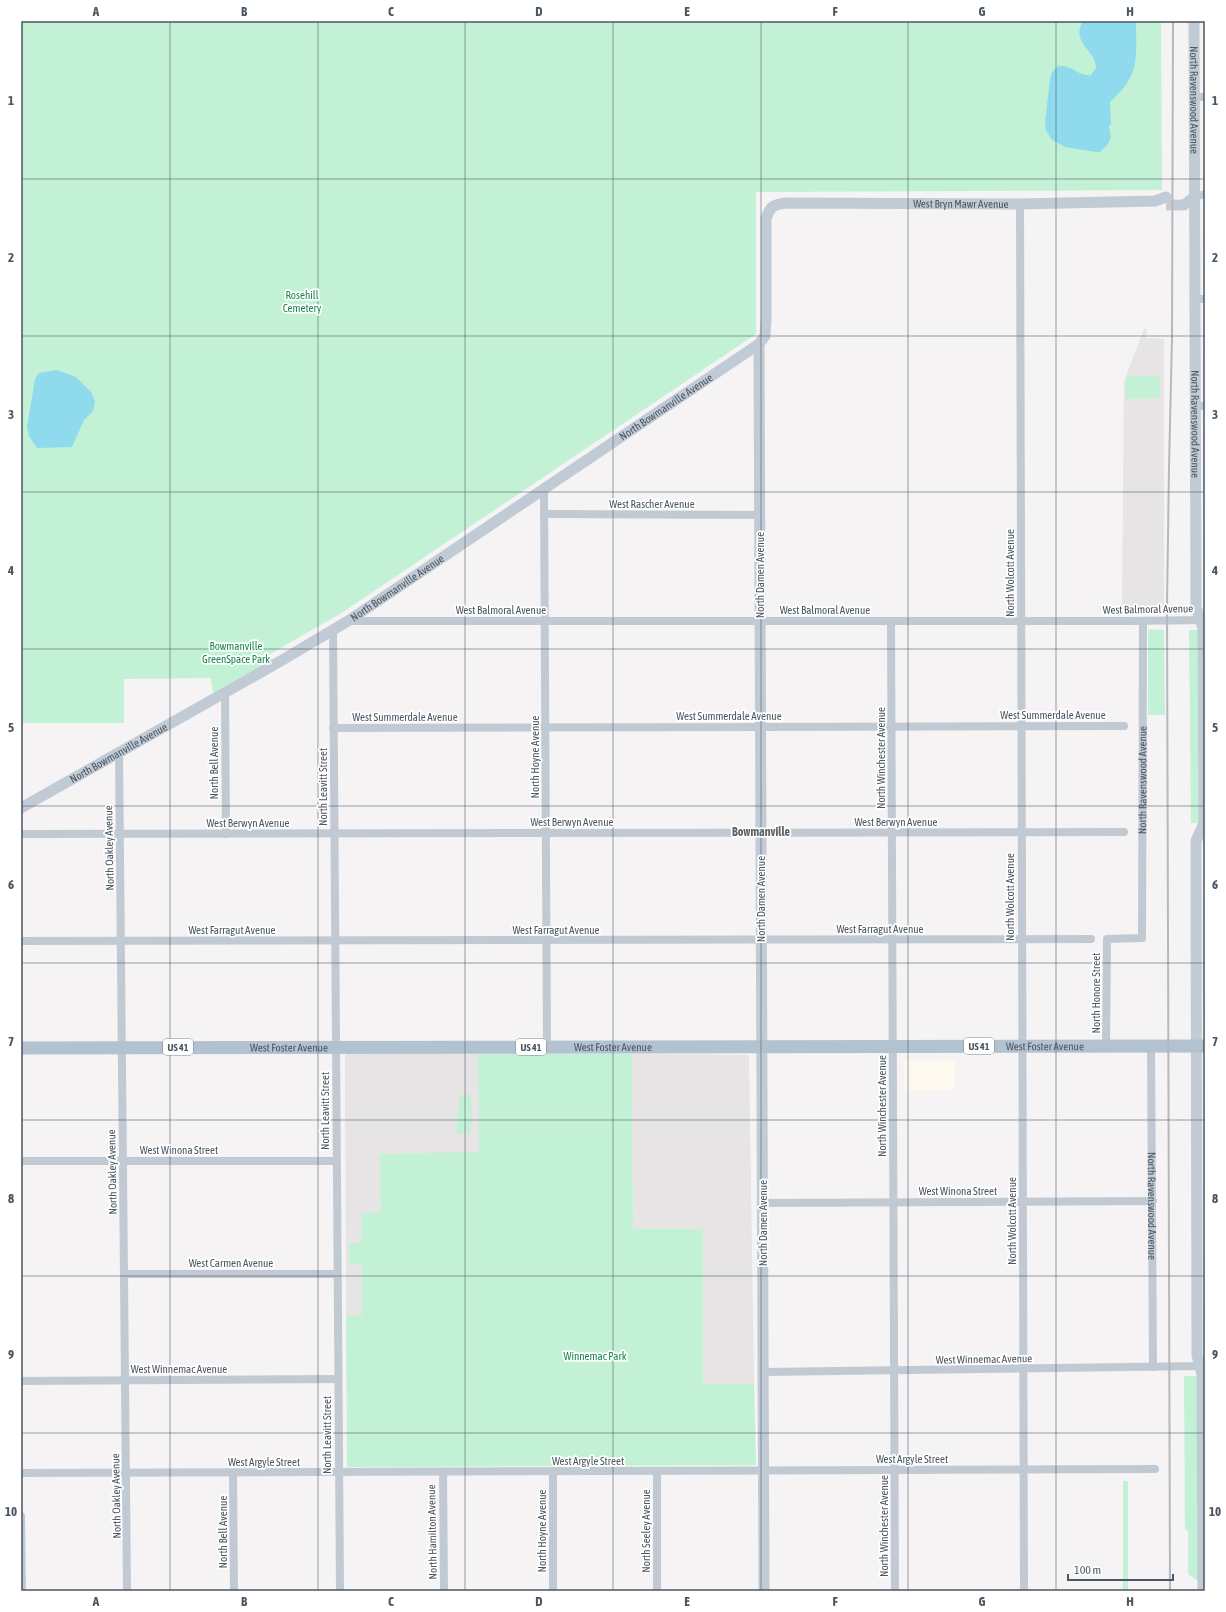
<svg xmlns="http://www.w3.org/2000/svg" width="1226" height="1612" viewBox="0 0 1226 1612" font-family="'Asap Condensed',sans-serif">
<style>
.commercial{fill:#fdf9ef}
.education{fill:#e6e4e5}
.green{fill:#c3f1d5}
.water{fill:#90daee}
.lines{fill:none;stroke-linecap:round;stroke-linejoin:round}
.secondary-tunnel{stroke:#caccce;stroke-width:11;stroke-dasharray:11 5.5;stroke-linecap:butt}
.street{stroke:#c1cad2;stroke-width:8}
.secondary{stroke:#c1cbd6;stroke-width:11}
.primary{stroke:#b3c2d1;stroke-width:13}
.rail{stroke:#b5b8bd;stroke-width:2}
.grid{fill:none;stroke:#4a5661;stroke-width:1;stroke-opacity:0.55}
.labels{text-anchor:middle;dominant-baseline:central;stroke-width:3.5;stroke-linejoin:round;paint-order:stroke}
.shield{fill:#fff;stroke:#808990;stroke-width:1}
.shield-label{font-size:10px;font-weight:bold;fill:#4a5661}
.street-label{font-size:11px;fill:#4a5661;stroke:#fff}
.park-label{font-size:11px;fill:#17864f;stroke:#fff}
.neighbourhood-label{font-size:12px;font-weight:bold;fill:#5f6368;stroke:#fff}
.neatline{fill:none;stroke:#4a5661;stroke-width:1.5}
.grid-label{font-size:13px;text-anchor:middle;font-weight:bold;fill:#4a5661}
</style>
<rect width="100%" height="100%" fill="#f5f3f3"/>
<path class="commercial" d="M1201,993H1205V1039H1201Z
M904,1060H955V1090L904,1091Z"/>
<path class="education" d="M1144,329H1147L1146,338L1164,339V613H1122L1124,381Z
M345,1053L478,1054L479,1152L381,1316H346Z
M632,1054L749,1055L754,1384H703L633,1229Z"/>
<path class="green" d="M21,21H1161L1162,190L756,192V334L343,612L270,654L272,660L213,693L211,678L124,679V723H21Z
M1160,376V398L1126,399V377Z
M1148,629L1164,630L1165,715H1148Z
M1189,630H1198L1199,823H1191Z
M478,1054H632L633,1229H703V1384H754L756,1465L347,1467L346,1316L362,1315V1265L349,1264V1243H361V1213L381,1212L380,1154L479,1152Z
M459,1095H471L472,1124H470V1133L457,1134V1112H459Z
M1184,1376H1197L1198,1581L1188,1574V1532L1185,1528Z
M1123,1481H1128V1591H1123Z"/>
<path class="water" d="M1083,21H1135L1136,23C1136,44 1139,65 1127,83C1122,91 1116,96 1110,102L1111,124L1109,126L1111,137L1108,144L1100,152H1096L1065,147L1051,139L1046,130L1045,122L1050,79L1052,72L1058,66C1071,64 1079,77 1091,75L1096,68C1096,50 1070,43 1083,21Z
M57,370L76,377L91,392L95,402L93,411L84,420L72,447L37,448L29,436L27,427L35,379L39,373Z"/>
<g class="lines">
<path class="secondary-tunnel" d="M1166,205H1179"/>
<g class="street">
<path d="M1194,97H1205"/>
<path d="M1194,197L1205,194"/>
<path d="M1020,204L1024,1591"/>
<path d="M1194,299H1205"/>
<path d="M1195,406H1205"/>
<path d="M544,490L547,1047"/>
<path d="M544,514L760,515"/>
<path d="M348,621H1133L1205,620"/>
<path d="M891,621L895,1591"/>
<path d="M333,630L340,1591"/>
<path d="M225,692L226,834"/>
<path d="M333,728L1124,726"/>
<path d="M119,753L127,1591"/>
<path d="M21,834L1124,832"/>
<path d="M21,941L1091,939"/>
<path id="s1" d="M1106,1046L1107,939L1142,938L1143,621"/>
<path id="s2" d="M1151,1046L1153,1367"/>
<path d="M21,1161H336"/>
<path d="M763,1203L1153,1201"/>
<path d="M124,1274H337"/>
<path d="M764,1372L1204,1366"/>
<path d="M21,1381L338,1379"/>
<path d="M443,1472L444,1591"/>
<path d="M553,1472V1591"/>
<path d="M657,1472V1591"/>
<path d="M21,1473L1155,1469"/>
<path d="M233,1473L234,1591"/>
<path d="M21,1516L22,1591"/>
</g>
<g class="secondary">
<path id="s3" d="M1194,21L1196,607L1203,628L1204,823L1196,841L1197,1355L1202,1374L1203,1591"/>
<path d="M1179,205H1184L1194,197"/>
<path id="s4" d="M21,808L279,662L348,621L759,344"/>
<path id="s5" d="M764,1591L759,344L765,336L766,319V219C770,207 772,205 785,203L1020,204L1155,201L1166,197"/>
</g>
<path class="primary" id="s6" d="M21,1048L1205,1046"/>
<path class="rail" d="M1170,1591L1167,607L1169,467L1172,338L1173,21"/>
</g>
<path class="grid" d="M170,21V1591M318,21V1591M465,21V1591M613,21V1591M761,21V1591M908,21V1591M1056,21V1591M21,179H1205M21,336H1205M21,492H1205M21,649H1205M21,806H1205M21,963H1205M21,1120H1205M21,1276H1205M21,1433H1205"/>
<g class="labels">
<g class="shield">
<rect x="964" y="1038" width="30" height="16" rx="3"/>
<rect x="163" y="1039" width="30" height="16" rx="3"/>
<rect x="516" y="1039" width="30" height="16" rx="3"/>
</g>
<g class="shield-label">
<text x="979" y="1046">US 41</text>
<text x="178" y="1047">US 41</text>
<text x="531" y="1047">US 41</text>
</g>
<g class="street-label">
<text stroke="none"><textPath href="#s3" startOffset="79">North Ravenswood Avenue</textPath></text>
<text stroke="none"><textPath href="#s5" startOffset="1577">West Bryn Mawr Avenue</textPath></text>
<text stroke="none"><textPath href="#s4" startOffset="760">North Bowmanville Avenue</textPath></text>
<text stroke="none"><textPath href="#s3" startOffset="403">North Ravenswood Avenue</textPath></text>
<text x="652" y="504">West Rascher Avenue</text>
<text transform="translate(1010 573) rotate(-90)">North Wolcott Avenue</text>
<text transform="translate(760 575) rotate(-90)">North Damen Avenue</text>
<text stroke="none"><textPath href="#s4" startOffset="436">North Bowmanville Avenue</textPath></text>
<text transform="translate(1148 609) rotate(-1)">West Balmoral Avenue</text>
<text x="501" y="610">West Balmoral Avenue</text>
<text x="825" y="610">West Balmoral Avenue</text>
<text x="1053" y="715">West Summerdale Avenue</text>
<text x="729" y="716">West Summerdale Avenue</text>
<text x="405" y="717">West Summerdale Avenue</text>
<text stroke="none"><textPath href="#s4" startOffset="112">North Bowmanville Avenue</textPath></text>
<text transform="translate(535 757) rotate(-90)">North Hoyne Avenue</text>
<text transform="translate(881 758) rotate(-90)">North Winchester Avenue</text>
<text transform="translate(214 763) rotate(-90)">North Bell Avenue</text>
<text stroke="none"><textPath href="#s1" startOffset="300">North Ravenswood Avenue</textPath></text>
<text transform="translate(323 787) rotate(-90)">North Leavitt Street</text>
<text x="572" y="822">West Berwyn Avenue</text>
<text x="896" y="822">West Berwyn Avenue</text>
<text x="248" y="823">West Berwyn Avenue</text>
<text transform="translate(109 848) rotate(-91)">North Oakley Avenue</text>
<text transform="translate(1010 897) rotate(-90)">North Wolcott Avenue</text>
<text transform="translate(761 899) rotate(-90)">North Damen Avenue</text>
<text x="880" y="929">West Farragut Avenue</text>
<text x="232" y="930">West Farragut Avenue</text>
<text x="556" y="930">West Farragut Avenue</text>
<text transform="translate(1096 993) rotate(-90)">North Honore Street</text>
<text stroke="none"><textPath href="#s6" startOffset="1024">West Foster Avenue</textPath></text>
<text stroke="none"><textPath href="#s6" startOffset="268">West Foster Avenue</textPath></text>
<text stroke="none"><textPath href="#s6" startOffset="592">West Foster Avenue</textPath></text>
<text transform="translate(882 1106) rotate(-90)">North Winchester Avenue</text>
<text transform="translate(325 1111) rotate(-90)">North Leavitt Street</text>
<text x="179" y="1150">West Winona Street</text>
<text transform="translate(112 1172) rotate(-91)">North Oakley Avenue</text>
<text x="958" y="1191">West Winona Street</text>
<text stroke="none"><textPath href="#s2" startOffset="160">North Ravenswood Avenue</textPath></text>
<text transform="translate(1012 1221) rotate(-90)">North Wolcott Avenue</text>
<text transform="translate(763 1223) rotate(-90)">North Damen Avenue</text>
<text x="231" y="1263">West Carmen Avenue</text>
<text transform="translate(984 1359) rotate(-1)">West Winnemac Avenue</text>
<text x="179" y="1369">West Winnemac Avenue</text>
<text transform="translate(327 1435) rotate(-90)">North Leavitt Street</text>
<text x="912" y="1459">West Argyle Street</text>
<text x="588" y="1461">West Argyle Street</text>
<text x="264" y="1462">West Argyle Street</text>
<text transform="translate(116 1496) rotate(-91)">North Oakley Avenue</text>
<text transform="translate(884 1526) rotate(-90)">North Winchester Avenue</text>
<text transform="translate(542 1531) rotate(-90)">North Hoyne Avenue</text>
<text transform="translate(646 1531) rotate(-90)">North Seeley Avenue</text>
<text transform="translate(223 1532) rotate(-90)">North Bell Avenue</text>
<text transform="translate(432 1532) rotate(-91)">North Hamilton Avenue</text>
</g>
<g class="park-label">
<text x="302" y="295">Rosehill<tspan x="302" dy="13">Cemetery</tspan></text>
<text x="236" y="646">Bowmanville<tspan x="236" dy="13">GreenSpace Park</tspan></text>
<text x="595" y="1356">Winnemac Park</text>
</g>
<g class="neighbourhood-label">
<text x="761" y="832">Bowmanville</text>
</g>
</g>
<rect width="1226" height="1612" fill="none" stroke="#ffffff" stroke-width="44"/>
<path d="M1068 1574v6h105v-6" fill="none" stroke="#4a5661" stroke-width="2"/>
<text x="1074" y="1574" font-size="12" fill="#4a5661" stroke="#ffffff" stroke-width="3" paint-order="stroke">100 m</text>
<rect x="22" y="22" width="1182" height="1568" class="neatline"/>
<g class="grid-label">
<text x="96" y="16">A</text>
<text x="244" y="16">B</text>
<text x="391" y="16">C</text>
<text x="539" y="16">D</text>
<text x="687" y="16">E</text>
<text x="835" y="16">F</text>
<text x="982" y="16">G</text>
<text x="1130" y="16">H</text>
<text x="11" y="105">1</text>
<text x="1215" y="105">1</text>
<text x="11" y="262">2</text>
<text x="1215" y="262">2</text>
<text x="11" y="419">3</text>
<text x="1215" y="419">3</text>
<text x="11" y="575">4</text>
<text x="1215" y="575">4</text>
<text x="11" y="732">5</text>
<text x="1215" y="732">5</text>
<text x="11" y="889">6</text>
<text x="1215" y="889">6</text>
<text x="11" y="1046">7</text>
<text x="1215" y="1046">7</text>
<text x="11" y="1203">8</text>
<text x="1215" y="1203">8</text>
<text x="11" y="1359">9</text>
<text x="1215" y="1359">9</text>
<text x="11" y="1516">10</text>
<text x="1215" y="1516">10</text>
<text x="96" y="1606">A</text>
<text x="244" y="1606">B</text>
<text x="391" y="1606">C</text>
<text x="539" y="1606">D</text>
<text x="687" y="1606">E</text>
<text x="835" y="1606">F</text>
<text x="982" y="1606">G</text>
<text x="1130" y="1606">H</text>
</g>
</svg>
